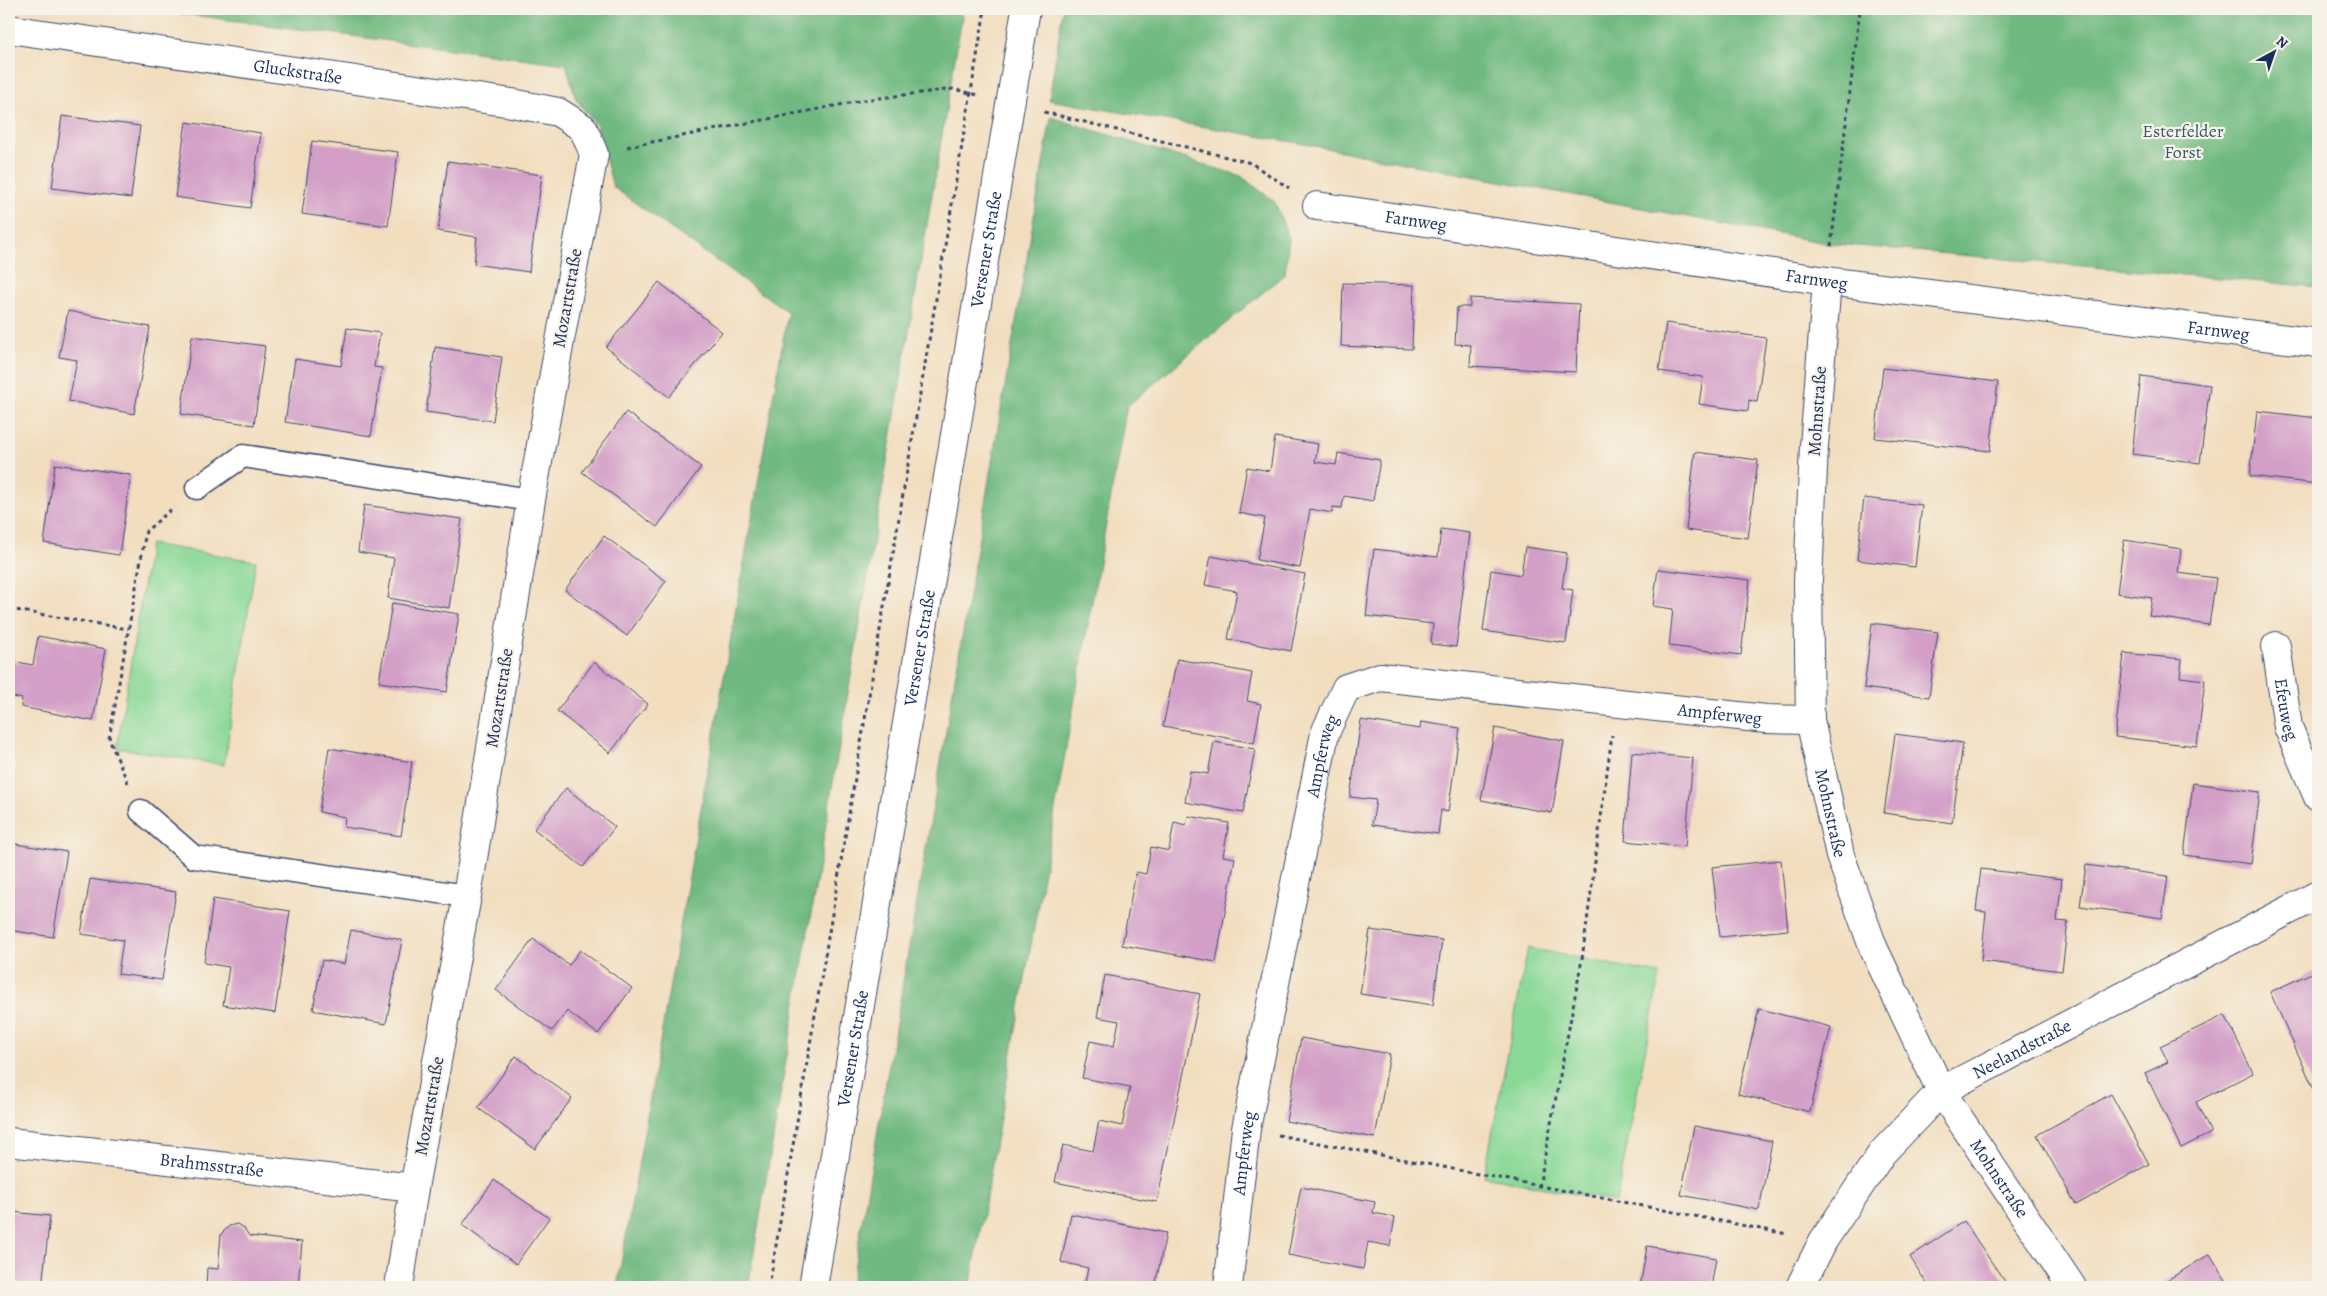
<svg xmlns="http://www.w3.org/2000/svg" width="2327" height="1296" viewBox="0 0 2327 1296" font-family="Alegreya,serif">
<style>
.green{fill:#8bd997;stroke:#53847a}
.forest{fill:#70b980;stroke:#46746f}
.building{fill:#d39fc7}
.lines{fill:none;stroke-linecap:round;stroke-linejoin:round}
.lane-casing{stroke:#3b496d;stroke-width:25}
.street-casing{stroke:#3b496d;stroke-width:30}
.secondary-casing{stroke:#3b496d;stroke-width:30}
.path{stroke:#3b496d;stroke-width:3;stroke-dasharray:4 4;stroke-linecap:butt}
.lane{stroke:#fff;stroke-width:22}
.street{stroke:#fff;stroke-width:28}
.secondary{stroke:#fff;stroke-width:28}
.labels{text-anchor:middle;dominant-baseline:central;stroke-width:4.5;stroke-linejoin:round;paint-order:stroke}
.street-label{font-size:18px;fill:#1b2f5e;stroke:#f7f3e8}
.park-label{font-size:18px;fill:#375a6c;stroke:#f7f3e8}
</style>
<rect width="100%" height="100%" fill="#f7f3e8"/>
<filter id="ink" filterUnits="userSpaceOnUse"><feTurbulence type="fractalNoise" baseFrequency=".02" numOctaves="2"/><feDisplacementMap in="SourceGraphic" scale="10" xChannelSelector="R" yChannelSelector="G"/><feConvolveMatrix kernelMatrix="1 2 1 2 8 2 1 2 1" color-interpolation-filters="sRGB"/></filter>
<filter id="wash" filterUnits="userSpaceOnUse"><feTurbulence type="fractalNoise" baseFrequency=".0096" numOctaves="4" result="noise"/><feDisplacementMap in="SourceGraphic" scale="20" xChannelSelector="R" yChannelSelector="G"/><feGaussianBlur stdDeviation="1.12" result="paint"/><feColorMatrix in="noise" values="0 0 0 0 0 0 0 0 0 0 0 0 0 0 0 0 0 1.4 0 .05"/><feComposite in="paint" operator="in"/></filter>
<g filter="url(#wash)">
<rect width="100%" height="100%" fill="#f2debf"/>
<path class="green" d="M150,544L256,561L224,765L117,748Z
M1528,948L1660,974L1616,1202L1484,1176Z"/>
<path class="forest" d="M145,9H939L963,11L748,1287H617L788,312L613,187L597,126L576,99L566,64Z
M1063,9H2318V287L1825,243L1304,144L1049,100Z
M1051,117L1241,176L1275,202L1289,239L1285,274L1127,406L970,1287H851Z"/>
<g id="blocks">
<path class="building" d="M9,106L15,107L10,144H9Z
M62,116L140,126L131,198L52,188Z
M186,122L261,133L250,208L175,197Z
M312,141L398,152L388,226L302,214Z
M448,161L542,175L529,272L474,264L477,237L438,231Z
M659,282L722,332L669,397L606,347Z
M1343,283L1414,285L1412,349L1341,346Z
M1470,298L1579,304L1576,372L1470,366L1471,345L1455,344L1457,307H1470Z
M68,311L150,327L134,414L69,401L77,360L59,357Z
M1666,323L1766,338L1757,402L1749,400L1748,411L1699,404L1703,377L1659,371Z
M347,328L380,333L374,367L382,368L371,436L285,422L295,359L341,366Z
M192,336L265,346L254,425L181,414Z
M435,347L502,357L493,421L426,412Z
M1883,368L1998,382L1990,451L1875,438Z
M2141,376L2210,385L2200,463L2132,454Z
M2257,411L2318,418V484L2250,476Z
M626,412L701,467L657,527L582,472Z
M1275,437L1318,444L1315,462L1336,465L1338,453L1380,460L1373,501L1344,496L1342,508L1333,507L1332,513L1310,509L1300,568L1257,560L1265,518L1239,513L1247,467L1270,471Z
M1695,452L1758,460L1748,538L1686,530Z
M55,464L131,475L119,555L44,543Z
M1864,498L1922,505L1915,567L1857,560Z
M364,505L462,519L449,608L388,598L394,558L358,552Z
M1441,529L1470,533L1456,647L1431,644L1433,624L1366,616L1374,549L1438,557Z
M604,536L666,581L627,636L565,590Z
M2124,540L2181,549L2178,573L2216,578L2209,625L2149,616L2152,598L2117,593Z
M1525,547L1567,553L1562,588L1573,590L1566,643L1483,631L1491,570L1521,575Z
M1211,556L1305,574L1291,651L1228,639L1237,591L1205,585Z
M1658,569L1750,580L1741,655L1669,646L1673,609L1653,606Z
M392,603L459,614L447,692L379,682Z
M1872,623L1938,632L1929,697L1864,688Z
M38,636L106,649L93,721L21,707L22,699L9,696V675L11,661L33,665Z
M2124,653L2182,659L2180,677L2205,680L2197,746L2115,737Z
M1177,659L1252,673L1247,701L1261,704L1254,743L1163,726Z
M594,662L648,704L610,753L557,711Z
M1361,720L1420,729L1421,722L1460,728L1448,812L1441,810L1438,834L1372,825L1376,800L1350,797Z
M1495,728L1564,741L1552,813L1481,800Z
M1895,734L1963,743L1952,823L1884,813Z
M1214,742L1255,749L1243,813L1185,802L1190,771L1208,774Z
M329,748L412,762L401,836L344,827L345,817L319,812Z
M1632,752L1693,758L1685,847L1625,841Z
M2193,783L2260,792L2251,864L2184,855Z
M566,788L615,827L583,867L534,829Z
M1188,816L1229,823L1223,856L1235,858L1216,962L1122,945L1136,872L1146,874L1151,847L1169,851L1174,822L1186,825Z
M9,843L67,852L53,937L9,930Z
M1781,860L1788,930L1720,937L1712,867Z
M2086,865L2168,876L2162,918L2080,906Z
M1981,869L2062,879L2057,921L2068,922L2062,971L1981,961L1986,912L1976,911Z
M90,879L176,892L162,980L118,974L123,940L81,934Z
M213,899L290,911L275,1013L223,1005L229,967L204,963Z
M351,930L402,940L386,1024L313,1010L322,960L344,964Z
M1370,930L1442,940L1433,1005L1360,994Z
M533,939L569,965L580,950L632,988L598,1034L567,1011L552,1031L496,990Z
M2318,970V1098L2270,992Z
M1105,975L1200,994L1157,1202L1055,1182L1063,1145L1093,1151L1099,1121L1122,1126L1130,1087L1082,1078L1090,1041L1114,1046L1119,1021L1097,1017Z
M1759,1009L1831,1027L1810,1112L1738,1094Z
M2225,1015L2253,1073L2196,1102L2211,1133L2181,1148L2145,1073L2168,1062L2160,1046Z
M1301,1038L1390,1054L1375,1138L1286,1121Z
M516,1056L572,1098L535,1149L478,1108Z
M2111,1094L2149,1164L2076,1205L2037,1135Z
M1694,1126L1772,1141L1759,1210L1681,1195Z
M494,1180L549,1218L516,1264L462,1225Z
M1301,1187L1375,1202L1373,1213L1395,1217L1390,1246L1368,1242L1363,1269L1288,1255Z
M9,1204L12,1205V1212L50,1216L42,1286L9,1282Z
M1071,1214L1166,1233L1155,1287H1084L1088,1268L1061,1262Z
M1964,1221L1992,1263L2009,1287H1929L1910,1257Z
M237,1224L244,1228L249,1236L302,1242L298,1287H206L207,1268L218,1269L221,1234L229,1226Z
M1647,1246L1716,1258L1711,1287H1640Z
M2210,1254L2230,1287H2156Z"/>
</g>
</g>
<g filter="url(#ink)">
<use href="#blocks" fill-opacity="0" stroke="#3b496d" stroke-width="1"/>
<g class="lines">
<defs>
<path id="lane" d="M197,488L243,456L531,500
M141,811L194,857L467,896"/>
<g id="street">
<path id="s1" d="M9,29L512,103L558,112L583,128L594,154L531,500L467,896L414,1188L399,1287"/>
<path id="s2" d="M1317,206L1827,281L2318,343"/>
<path id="s3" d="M1827,281L1814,446L1808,581L1810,720L1840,855L1873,947L1941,1091L2072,1287"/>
<path id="s4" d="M2276,646L2288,727L2318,797"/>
<path id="s5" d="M9,1142L414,1188"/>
<path id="s6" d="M1228,1287L1246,1129L1325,733L1346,688L1380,677L1766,719L1810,720"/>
<path id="s7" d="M1800,1287L1823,1241L1882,1153L1941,1091L2318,895"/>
</g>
<g id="secondary">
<path id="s8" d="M813,1287L1026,9"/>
</g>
</defs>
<use href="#lane" class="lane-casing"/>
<use href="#street" class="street-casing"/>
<use href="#secondary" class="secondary-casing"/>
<path class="path" d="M1044,112L1251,163L1289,188
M627,147L864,100L953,89L978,95
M1831,246L1860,9
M9,609L128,629
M128,783L109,739L146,531L174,507
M1278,1135L1787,1234
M1539,1187L1582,959L1612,735
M769,1287L985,9"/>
<use href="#lane" class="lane"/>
<use href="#street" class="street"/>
<use href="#secondary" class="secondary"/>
</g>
</g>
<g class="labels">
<g class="street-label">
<text stroke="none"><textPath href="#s1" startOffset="292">Gluckstraße</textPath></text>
<text stroke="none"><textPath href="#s2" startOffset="100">Farnweg</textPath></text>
<text stroke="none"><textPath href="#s8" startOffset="1052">Versener Straße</textPath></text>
<text stroke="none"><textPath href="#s2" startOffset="505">Farnweg</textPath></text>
<text transform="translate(567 298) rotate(-80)">Mozartstraße</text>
<text stroke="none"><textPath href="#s2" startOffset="910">Farnweg</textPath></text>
<text transform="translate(1817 411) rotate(-86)">Mohnstraße</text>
<text stroke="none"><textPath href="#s8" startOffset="648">Versener Straße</textPath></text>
<text transform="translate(499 698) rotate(-81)">Mozartstraße</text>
<text stroke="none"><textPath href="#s4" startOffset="64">Efeuweg</textPath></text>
<text stroke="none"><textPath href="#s6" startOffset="990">Ampferweg</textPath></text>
<text stroke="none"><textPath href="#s6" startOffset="540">Ampferweg</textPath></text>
<text stroke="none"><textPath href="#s3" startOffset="535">Mohnstraße</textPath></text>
<text stroke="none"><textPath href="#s8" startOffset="242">Versener Straße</textPath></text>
<text stroke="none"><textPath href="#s7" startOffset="334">Neelandstraße</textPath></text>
<text transform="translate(429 1106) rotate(-80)">Mozartstraße</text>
<text stroke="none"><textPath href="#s6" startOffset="135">Ampferweg</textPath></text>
<text stroke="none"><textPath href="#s5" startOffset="204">Brahmsstraße</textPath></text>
<text stroke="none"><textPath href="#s3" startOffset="940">Mohnstraße</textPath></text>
</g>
<g class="park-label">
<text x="2183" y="131">Esterfelder<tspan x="2183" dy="21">Forst</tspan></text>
</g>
</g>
<rect width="2327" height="1296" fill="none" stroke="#f7f3e8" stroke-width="30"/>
<g transform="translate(2274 52) rotate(40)" stroke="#f7f3e8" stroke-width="4" paint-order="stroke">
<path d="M0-4L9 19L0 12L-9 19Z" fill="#1b2f5e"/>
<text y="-8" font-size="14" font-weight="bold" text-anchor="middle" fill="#1b2f5e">N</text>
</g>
</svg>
